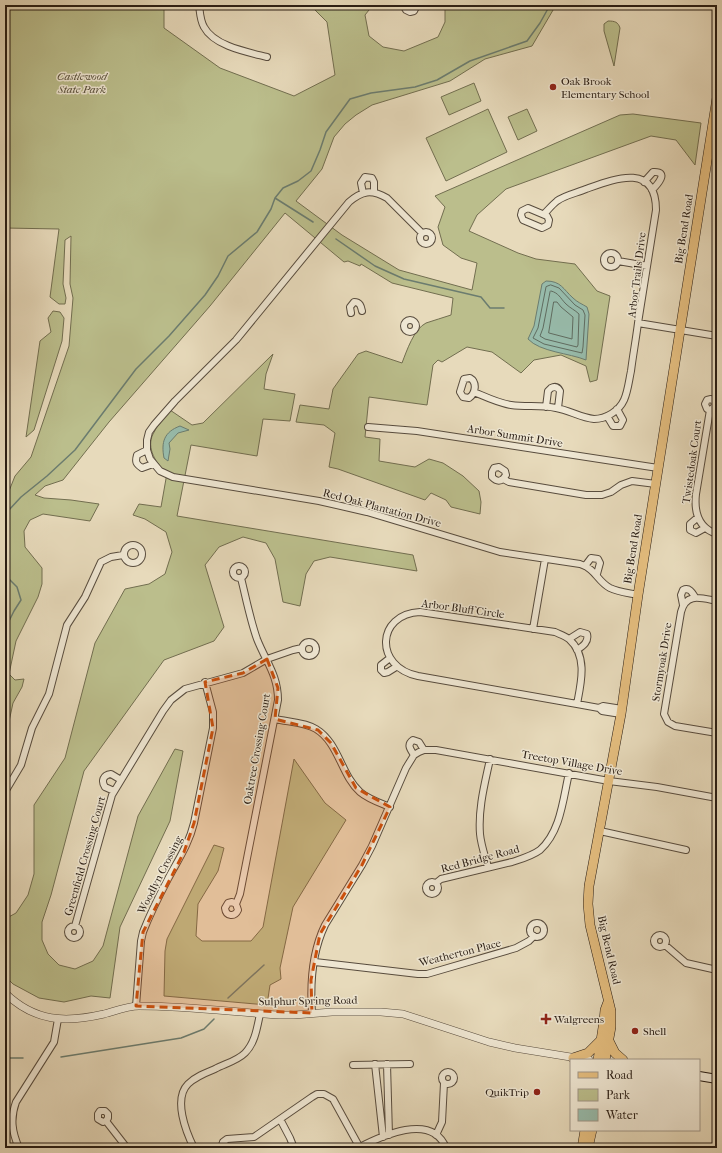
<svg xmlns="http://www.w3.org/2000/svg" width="722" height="1153" viewBox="0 0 722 1153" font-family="'IM FELL French Canon',serif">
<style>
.green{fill:#bbbe8c;stroke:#726e50}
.water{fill:#97bbab;stroke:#6b7c6f}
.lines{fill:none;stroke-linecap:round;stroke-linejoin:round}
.shore{stroke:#606c60;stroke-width:1}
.stream{stroke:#6b7c6f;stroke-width:1.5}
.minor-casing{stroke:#584c3e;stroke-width:8}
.tertiary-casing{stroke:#584c3e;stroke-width:8}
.secondary-casing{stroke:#291d14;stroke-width:10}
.primary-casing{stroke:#291d14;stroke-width:10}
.minor{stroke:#efe7d3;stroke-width:6}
.tertiary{stroke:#efe7d3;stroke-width:7}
.secondary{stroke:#efe7d3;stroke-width:8}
.primary{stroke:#e4bd7e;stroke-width:9}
.marked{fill:#cb500d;fill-opacity:0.2;stroke:#cb500d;stroke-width:3;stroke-dasharray:8 5;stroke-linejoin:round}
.poi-dot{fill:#8f2418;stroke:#efe7d3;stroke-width:1.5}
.labels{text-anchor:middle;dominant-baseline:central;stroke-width:3;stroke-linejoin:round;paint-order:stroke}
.park-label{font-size:11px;font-style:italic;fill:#554d38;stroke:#efe7d3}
.poi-label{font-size:11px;fill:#291d14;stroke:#efe7d3;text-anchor:start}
.street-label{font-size:11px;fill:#291d14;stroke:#efe7d3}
</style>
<rect width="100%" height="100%" fill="#e7dabb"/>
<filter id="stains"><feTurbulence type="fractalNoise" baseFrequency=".005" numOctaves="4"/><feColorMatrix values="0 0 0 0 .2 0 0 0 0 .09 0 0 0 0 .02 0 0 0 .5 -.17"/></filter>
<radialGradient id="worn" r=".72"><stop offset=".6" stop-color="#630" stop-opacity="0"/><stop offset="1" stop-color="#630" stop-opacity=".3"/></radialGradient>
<path class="green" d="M5,5H164V28L220,68L294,96L335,75L327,22L310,5H373L365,15L369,36L383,47L404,51L438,37L445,22V5H556L532,46L485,59L450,81L372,105L356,115L345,124L334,137L322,169L296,201L342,235L399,270L472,290L477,263L461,258L443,245L438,227L445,207L435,196L620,115L633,114L701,123L695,165L676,140L651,136L506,189L477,215L469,231L518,253L536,259L575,264L597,291L610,296L597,380L590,382L586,366L561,355L534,360L521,373L492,352L467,347L442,362L438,360L433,365L427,405L369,397L365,437L380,439L379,461L415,467L429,459L443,463L463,476L479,491L481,502L480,514L451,507L446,500L431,493L425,500L338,469L329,467L335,433L324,425L296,422L300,405L329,409L333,389L358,354L366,351L402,363C407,350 414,329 426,323C434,320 443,318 451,315L453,298L392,283L361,264L360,266L348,261L344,262L285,213L210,306L109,422L63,480L45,486L35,495L44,498L71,500L99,504L90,521L43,514L30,520L24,531L25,547L42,568V584L38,597L16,641L9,674L15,680L24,679L22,687L13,703L5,740V501L15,476L31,457L69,346L73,298L70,284L71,236L65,240L63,284L66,298L65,304H59L50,297L59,229L5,228Z
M608,21C615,21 618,22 620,28L614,66L604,31V24Z
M474,83L481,101L449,115L441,97Z
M488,109L507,152L446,181L426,138Z
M527,109L537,131L518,140L508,117Z
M53,311L60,312L64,318L62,341L34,430L26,437L40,341L51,332L48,318Z
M273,354L266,374L264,389L295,394L290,421L263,419L257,456L191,445L177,516L413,555L417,571L330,557L314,561L306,574L300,606L283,602L275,559L266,543L243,537L219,547L205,565L224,627L214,641L164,660L84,771L51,895L42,922V940L48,954L59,965L75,969L93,961L103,946L138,816L175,749L183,751L170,821L120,927L110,998L91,996L64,1002L39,998L13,984L5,976V919L16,913L28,895L34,874V805L65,758L95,643L125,589L149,584L165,574L172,552L166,532L145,519L133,515L139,504L161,507L167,473C156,464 146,448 153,434C157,425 165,418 170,410L192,425L203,423Z
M294,759L325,803L346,820L293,907L280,968L281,979L270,985L267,1005L164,996L165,951L167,939L214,845L224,848L218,871L198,904L196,936L202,941H251L263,927Z"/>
<path class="water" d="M546,281C561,281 563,289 573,298C577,302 582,304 587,307L589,314L586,360C569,353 540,352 528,339L534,326L542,284Z
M180,426L189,430L178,433L169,443L170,449L168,461L164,458C161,442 164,432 180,426Z"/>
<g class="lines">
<path class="shore" d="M551,285L559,288L575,305L583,310L585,315L583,347L582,353L544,344L533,338L538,328L546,287Z
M551,291C559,293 560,298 566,304C570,308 575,310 579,314L578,345L577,347L545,339L540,336L543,328L550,292Z
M554,302H557L561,307L573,317L572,339L549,333Z"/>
<path class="stream" d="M712,5L717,8
M275,198L313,222
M336,239L375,266L404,279L481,297L490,308H504
M5,521L8,511L21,497L47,476L75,450L136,369L169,336L205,295L218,276L228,256L257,232L271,209L275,198L283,188L298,181L311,171L320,150L326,132L350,99L371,93L415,87L437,80L470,61L527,41L540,23L550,5
M5,572L9,579L17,587L21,600L14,611L5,629
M228,998L264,965
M61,1057L181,1038L204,1029L214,1019
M5,1058H23"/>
<defs>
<path id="minor" d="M199,5C200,12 200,20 204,27C214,46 247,52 267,57
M403,5L406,10L410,12L414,11L417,5
M644,182L653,172C670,171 657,185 652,190
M363,193L361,183L365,177L372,178L374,182V192
M528,208L547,216L549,220L548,225L542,228L523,220L521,215L522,211Z
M544,214C548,210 552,205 557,201C565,195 577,193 586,189C614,179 656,162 656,210L638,323L717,336
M420 238a6 6 0 1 1 12 0a6 6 0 1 1-12 0Z
M422,233L387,198C371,189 362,191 349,202L236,340L175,401L154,425L149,432L147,440V450L150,459L160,471L173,477L319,501L367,512L500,552L580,564C596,569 597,581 610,588C618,592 629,593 638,595
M604 260a7 7 0 1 1 14 0a7 7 0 1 1-14 0Z
M618,261L647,266
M351,313L350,307L354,302C360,302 361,306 362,311
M404 326a6 6 0 1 1 12 0a6 6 0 1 1-12 0Z
M470,378C477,382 476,393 469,398L463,397L460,392L464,379Z
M474,392C486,397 498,403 511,405C526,407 541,405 556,408C569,410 581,418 594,419C606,419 619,411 624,400C628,391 629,380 631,371C633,355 636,339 638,323
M546,407L548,391L551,388C555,386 558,387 560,391L558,408
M710,410L707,409L705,404L707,400L711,399L714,401L715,405L713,408L710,410L696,494C694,512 698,528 717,534
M607,416L613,426H620L623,420L617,409
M368,427L417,431L658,468
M147,450L137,455C135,462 136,464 142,468L153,464
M503,479C499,482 496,481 492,477V472L494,468L499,467L505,471L506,475L503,479L509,482L586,495H602L611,492L621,485L632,481L656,484
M697,518L690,524V530L696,533L705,528
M124 554a9 9 0 1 1 18 0a9 9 0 1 1-18 0Z
M233 572a6 6 0 1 1 12 0a6 6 0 1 1-12 0Z
M585,566L591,558L598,559L600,563L597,574
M717,601C701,598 686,592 681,612L664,714L668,722L675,726L717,733
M683,605L681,595L683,590C689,587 692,592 695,597
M533,629L545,559
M569,639L580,632L587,634C589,642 583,646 577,650
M302 649a7 7 0 1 1 14 0a7 7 0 1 1-14 0Z
M390,658L381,665V670L384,673L388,672L396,667
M577,704C581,683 588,656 569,639C565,636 559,634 555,632L420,612C376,614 374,667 418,676L577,704L599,708L602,711L621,714
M599,708L603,706L622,709
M275,719C288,722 305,722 316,729C339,743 341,775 360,792C368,799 380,803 390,807
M414,755C411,750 406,745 413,740L419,742L424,750
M114,791L105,787C101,781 103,775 111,774L121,780
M5,792L21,765L32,728L49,694L67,625L85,597L101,562L111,557L123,555
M600,831L686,850
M488,867C485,856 481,845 480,834C478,808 485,783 490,759
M426 888a6 6 0 1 1 12 0a6 6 0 1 1-12 0Z
M436,883L441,879L512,862C521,859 532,856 540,850C561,831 563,799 569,773
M236,904L232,902L228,903L225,908C226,917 235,917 238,910L236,904L240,894L278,700C278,675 266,662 257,639C250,619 246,598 241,578
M530 930a7 7 0 1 1 14 0a7 7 0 1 1-14 0Z
M75,926L112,795L163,711L171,700L185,689L243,673L267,659L293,650L302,648
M68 932a6 6 0 1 1 12 0a6 6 0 1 1-12 0Z
M654 941a6 6 0 1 1 12 0a6 6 0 1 1-12 0Z
M665,945L686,963L717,970
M315,962L418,974H427L516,948L529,941L534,936
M136,1006L141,941L143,932C150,914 159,896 168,879C178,860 189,844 194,823L213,728V712L205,682
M312,1013C310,984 312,952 325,925L362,865L372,846L406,768L414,755L419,752L424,750H436L609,781L657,787L717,798
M375,1064L383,1137
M387,1064L389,1135
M353,1065L410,1064
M442 1078a6 6 0 1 1 12 0a6 6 0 1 1-12 0Z
M716,1078L717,1071
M280,1119L290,1138L294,1148
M106,1121L108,1118V1114L105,1111H100L98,1114V1119L103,1122L106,1121L127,1148
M436,1135L442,1122L444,1083
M19,1148C12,1132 10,1119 16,1102L54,1042L58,1019
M194,1148C186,1132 173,1099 188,1084C195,1077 205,1073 215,1069C224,1064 237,1061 245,1053C255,1043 257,1028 260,1014
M221,1148L223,1142L227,1139L254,1137L312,1097L317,1094H324L333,1099L360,1148
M358,1148C381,1136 432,1112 446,1148"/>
<path id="tertiary" d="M5,993C35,1022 65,1023 104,1014C115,1011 128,1006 139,1006C186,1006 232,1012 279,1015H294L332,1012H381L403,1014L489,1042L515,1048L589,1060"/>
<path id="secondary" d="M699,1076L717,1079"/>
<path id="primary" d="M609,1041L615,1053L623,1060
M573,1058L588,1053L602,1039
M598,1060L604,1021L605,1010L608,1002
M605,1060L611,1027V1011L590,925L588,904L589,886L621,714L638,595L717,98
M582,1148L585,1130
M588,1148L592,1130"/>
</defs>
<use href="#minor" class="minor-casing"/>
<use href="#tertiary" class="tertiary-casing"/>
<use href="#secondary" class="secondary-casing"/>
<use href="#primary" class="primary-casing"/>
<use href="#minor" class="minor"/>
<use href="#tertiary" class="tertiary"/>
<use href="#secondary" class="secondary"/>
<use href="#primary" class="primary"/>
</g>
<path class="marked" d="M267,659L278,688L275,719L318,730L331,743L356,788L390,807L362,865L320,934L311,980L312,1013L136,1006L143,932L184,852L194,823L213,728L205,682L243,673Z"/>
<g class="poi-dot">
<circle cx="553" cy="87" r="4"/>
<path d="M544 1013h4v4h4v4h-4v4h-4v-4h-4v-4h4z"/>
<circle cx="635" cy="1031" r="4"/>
<circle cx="537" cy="1092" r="4"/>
</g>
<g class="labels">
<g class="park-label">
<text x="82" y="76">Castlewood<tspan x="82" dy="13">State Park</tspan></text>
</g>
<g class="poi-label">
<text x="561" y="81">Oak Brook<tspan x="561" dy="13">Elementary School</tspan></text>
<text x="554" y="1019">Walgreens</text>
<text x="643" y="1031">Shell</text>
<text x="529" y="1092" text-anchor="end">QuikTrip</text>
</g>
<g class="street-label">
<text transform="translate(684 229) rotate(-81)">Big Bend Road</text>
<text transform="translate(637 275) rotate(-83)">Arbor Trails Drive</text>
<text transform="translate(515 436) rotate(9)">Arbor Summit Drive</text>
<text transform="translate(692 462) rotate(-82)">Twistedoak Court</text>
<text transform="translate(382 508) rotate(15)">Red Oak Plantation Drive</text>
<text transform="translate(633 549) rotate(-81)">Big Bend Road</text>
<text transform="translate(463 609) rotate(8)">Arbor Bluff Circle</text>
<text transform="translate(662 662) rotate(-81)">Stormyoak Drive</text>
<text transform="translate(257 749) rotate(-80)">Oaktree Crossing Court</text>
<text transform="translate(572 763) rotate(10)">Treetop Village Drive</text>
<text transform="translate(85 856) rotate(-74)">Greenfield Crossing Court</text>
<text transform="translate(480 859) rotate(-15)">Red Bridge Road</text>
<text transform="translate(160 875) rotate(-63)">Woodlyn Crossing</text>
<text transform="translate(609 950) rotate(77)">Big Bend Road</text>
<text transform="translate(460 953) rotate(-14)">Weatherton Place</text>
<text transform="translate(308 1001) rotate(-1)">Sulphur Spring Road</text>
</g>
</g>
<rect width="722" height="1153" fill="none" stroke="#e7dabb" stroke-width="20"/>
<rect x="6" y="6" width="710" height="1141" fill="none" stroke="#291d14" stroke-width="2"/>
<rect x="10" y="10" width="702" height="1133" fill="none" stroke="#291d14"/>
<rect x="570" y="1059" width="130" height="72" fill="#efe7d3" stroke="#a09687"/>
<rect x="578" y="1072" width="20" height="6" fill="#e4bd7e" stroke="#a09687"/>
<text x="606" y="1079" font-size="12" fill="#291d14">Road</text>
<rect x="578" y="1089" width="20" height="12" fill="#bbbe8c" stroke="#a09687"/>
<text x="606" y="1099" font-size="12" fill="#291d14">Park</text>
<rect x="578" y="1109" width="20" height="12" fill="#97bbab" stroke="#a09687"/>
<text x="606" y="1119" font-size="12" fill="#291d14">Water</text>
<rect width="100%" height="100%" filter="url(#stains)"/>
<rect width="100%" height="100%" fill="url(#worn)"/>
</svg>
